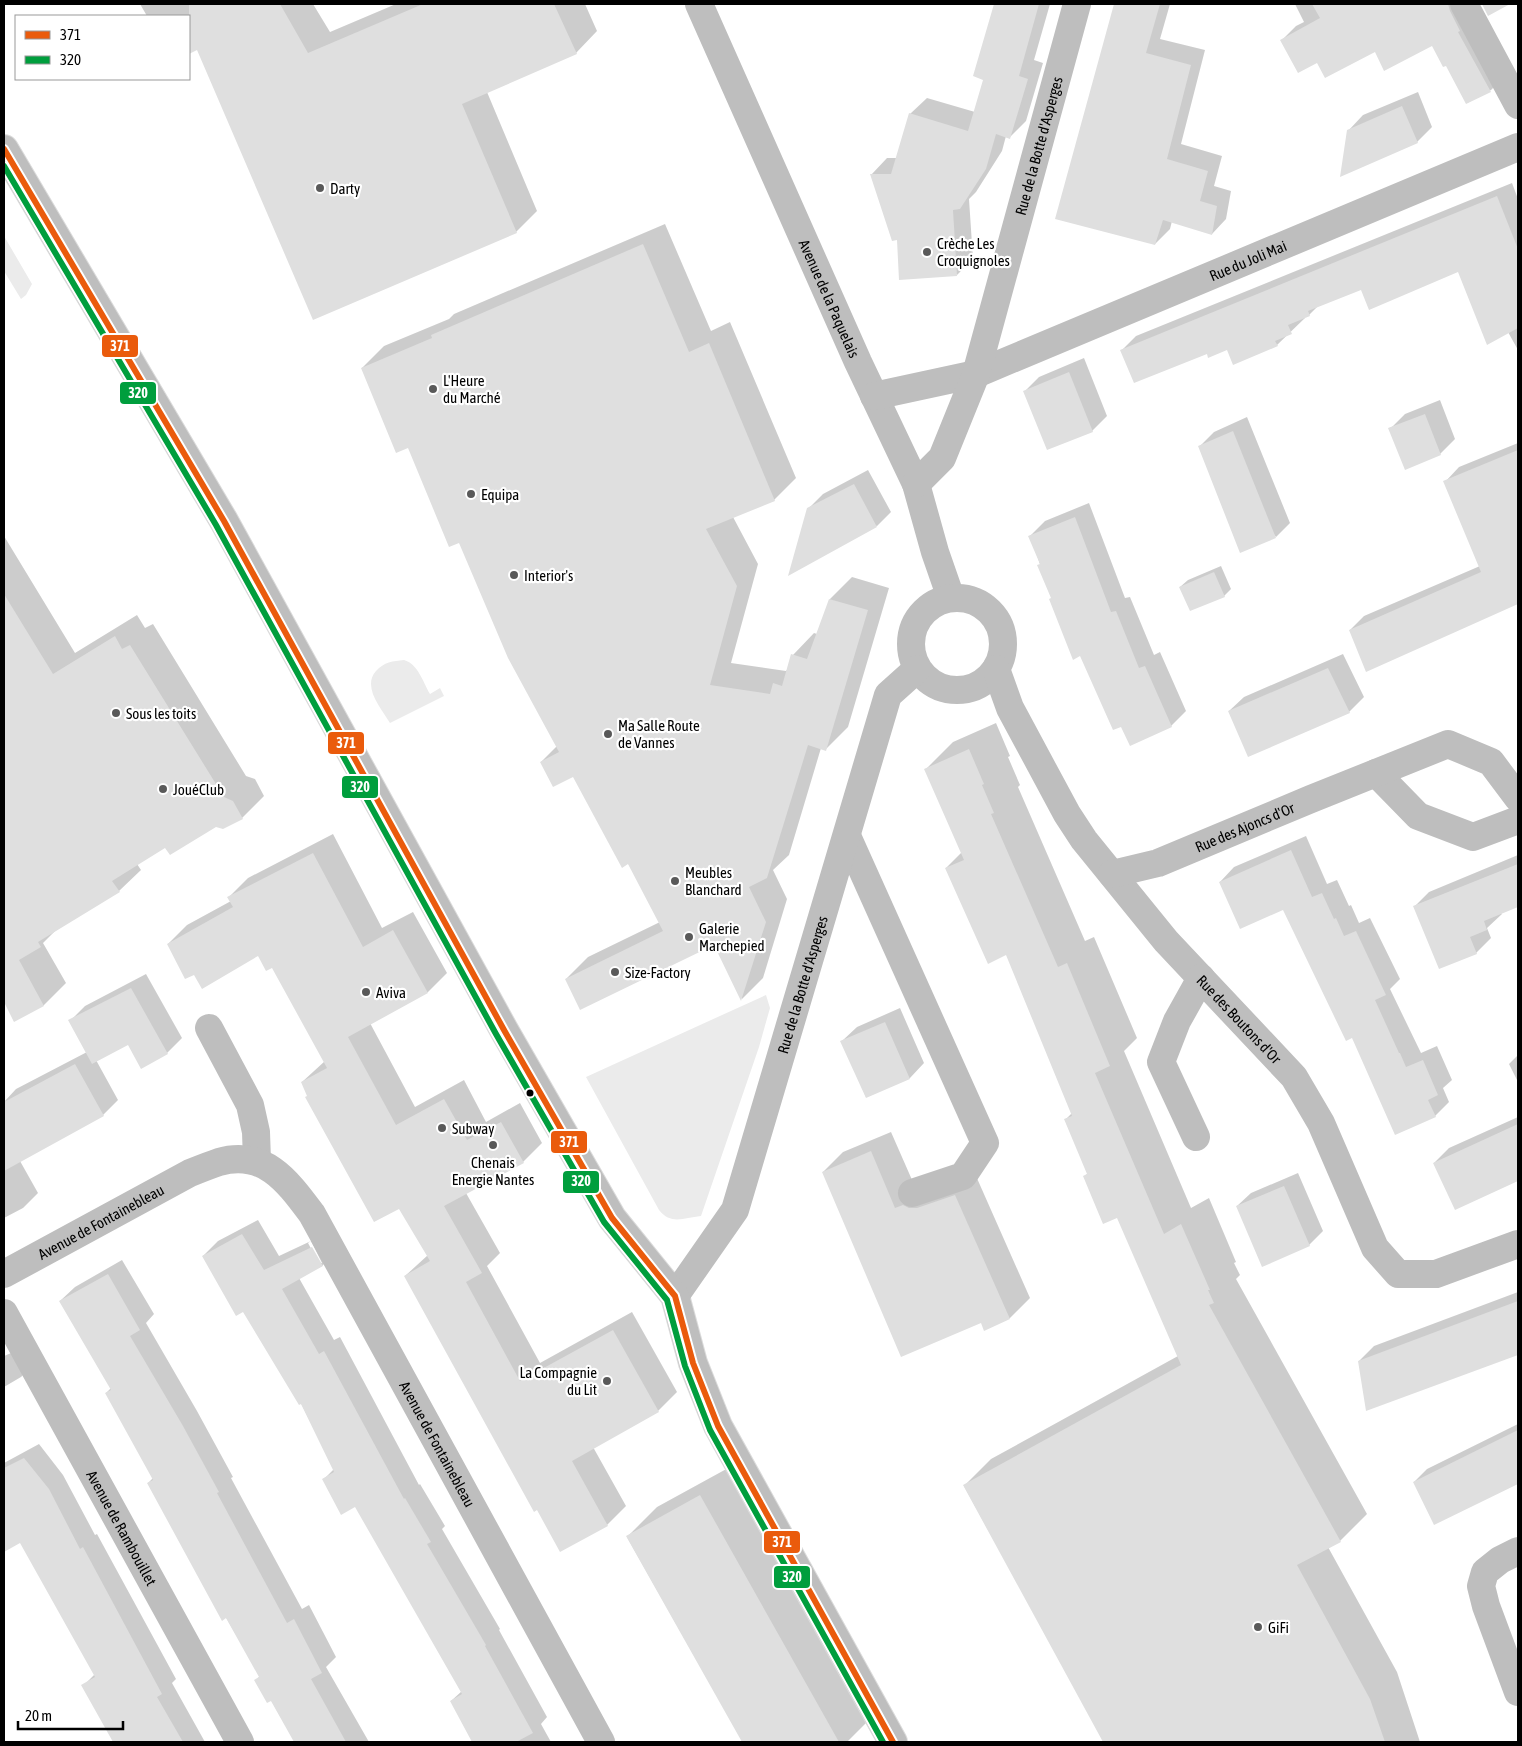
<svg xmlns="http://www.w3.org/2000/svg" width="1522" height="1746" viewBox="0 0 1522 1746" font-family="'Asap Condensed',sans-serif">
<style>
.green{fill:#ebebeb}
.shadow{fill:#0003;fill-rule:evenodd}
.building{fill:#dfdfdf}
.lines{fill:none;stroke-linecap:round;stroke-linejoin:round}
.major-casing{stroke:#dbdbdb;stroke-width:30}
.minor{stroke:#bebebe;stroke-width:28}
.major{stroke:#bebebe;stroke-width:28}
.bus-1-casing{stroke:#fff;stroke-width:10}
.bus-2-casing{stroke:#fff;stroke-width:10}
.bus-1{stroke:#ea5b0c;stroke-width:6}
.bus-2{stroke:#009e3d;stroke-width:6}
.poi-dot{fill:#595959;stroke:#fff;stroke-width:2}
.bus-dot{fill:#000;stroke:#fff;stroke-width:2}
.labels{text-anchor:middle;dominant-baseline:central;stroke-width:4.5;stroke-linejoin:round;paint-order:stroke}
.street-label{font-size:15px;fill:#000;stroke:#fff}
.poi-label{font-size:15px;fill:#000;stroke:#fff;text-anchor:start}
.line-badge{stroke:#fff;stroke-width:2}
.badge-label{font-size:14px;text-anchor:middle;font-weight:bold;fill:#fff}
</style>
<rect width="100%" height="100%" fill="#fff"/>
<path class="green" d="M4,236L32,284L26,295L21,299L4,271Z
M404,660C418,664 423,682 430,694L440,688L444,696L390,723C381,708 362,687 376,671C384,662 393,661 404,660Z
M766,995L770,1008L759,1047L701,1216C683,1218 671,1225 659,1210L586,1077Z"/>
<path class="shadow" d="M140,4H313L330,32L396,4H585L597,31L576,53L487,92L537,211L516,232L198,48L189,52V16H147Z
M1000,4H1050L1034,60L1043,63L1026,121L1010,137L1006,136L1002,151L976,192L969,199L973,259L957,275L871,175L887,158H897L910,114L927,98L975,112L985,79L990,37Z
M1115,4H1170L1160,39L1205,50L1181,144L1222,156L1214,186L1231,191L1226,219L1212,234L1172,221L1170,229L1155,244L1056,218Z
M1295,4H1468L1505,76L1491,90L1467,103L1447,64L1432,44L1375,50L1318,61L1282,40L1296,26L1304,22Z
M1418,92L1432,127L1417,142L1348,131L1363,115Z
M1512,183L1518,199V350L1508,332L1459,270L1362,288L1319,305L1309,315L1305,317V318L1277,345L1227,349L1207,352L1122,350L1136,336Z
M665,224L711,331L730,322L796,478L774,500L733,517L758,564L731,663L786,671L788,669L793,655L814,633L817,634L830,599L852,577L889,588L848,727L826,749L821,748L789,855L773,870L787,899L763,978L742,999L714,943L566,979L588,957L660,922L628,863L573,775L541,762L557,746L459,541L409,446L362,368L384,346L449,319L454,314Z
M1084,358L1107,416L1092,431L1024,392L1039,377Z
M1440,400L1455,439L1440,454L1390,429L1405,414Z
M1247,417L1290,523L1276,537L1200,446L1214,432Z
M1518,443V599L1365,666L1350,630L1364,616L1480,566L1445,482L1459,467Z
M868,470L891,512L877,526L808,509L823,494Z
M1089,503L1125,598L1130,597L1154,655L1160,652L1186,711L1171,726L1080,654L1052,598L1030,536L1045,521Z
M4,536L75,653L137,615L145,628L153,624L246,776L255,779L264,796L242,818L215,826L165,846L137,864L141,870L119,891L57,929L43,943L66,983L44,1005L14,1021L4,999Z
M1221,566L1231,589L1224,596L1180,587L1188,580Z
M1343,654L1364,697L1349,712L1229,711L1244,697Z
M996,723L1010,756L1008,757L1020,785L1018,787L1085,941L1094,937L1137,1038L1124,1051L1191,1208L1209,1198L1236,1262L1234,1263L1240,1275L1236,1279L1367,1514L1340,1541L1328,1547L1397,1672L1420,1742H1105L964,1486L991,1459L1178,1356L1118,1216L1085,1176L1088,1173L1065,1120L1072,1113L1007,953L946,868L962,852L926,769L953,742Z
M333,834L382,928L413,912L447,973L428,992L370,1023L415,1107L464,1080L486,1122L520,1103L542,1143L523,1162L466,1193L500,1253L487,1266L540,1363L632,1312L677,1392L658,1411L593,1447L626,1506L607,1525L405,1276L428,1255L400,1208L309,1096L302,1082L325,1061L272,966L259,954L195,973L168,944L187,925L231,901L229,897L248,878Z
M1306,836L1327,884L1337,880L1349,906L1351,905L1359,923L1370,918L1400,979L1390,989L1421,1053L1437,1046L1452,1080L1443,1088L1449,1102L1435,1116L1352,1037L1284,909L1220,882L1234,867Z
M1518,855V905L1501,913L1502,914L1487,928L1491,938L1476,953L1414,907L1429,892Z
M146,974L182,1038L167,1053L128,1043L96,1060L118,1100L103,1115L20,1161L38,1193L23,1208L4,1218V1102L16,1089L87,1052L70,1021L85,1006Z
M900,1008L924,1063L910,1078L866,1097L842,1041L857,1027Z
M1518,1055V1082L1509,1064Z
M1518,1117V1175L1510,1183L1434,1163L1449,1148Z
M891,1132L916,1189L976,1176L1030,1298L1010,1318L985,1329L981,1321L823,1172L843,1152Z
M1298,1173L1323,1231L1309,1245L1237,1206L1251,1193Z
M258,1220L279,1256L328,1233L337,1251L322,1266L299,1278L334,1340L340,1337L419,1485L420,1484L445,1526L442,1529L500,1629L499,1630L547,1717L541,1724L551,1742H478L451,1701L462,1691L356,1505L324,1479L334,1469L301,1403L244,1310L203,1256L218,1241ZM311,1241L322,1263H319L308,1243Z
M122,1260L154,1314L146,1323L197,1411L233,1477L231,1478L302,1609L309,1605L336,1657L326,1667L369,1742H295L271,1700L256,1680L260,1676L148,1483L153,1478L106,1393L111,1388L60,1301L75,1287Z
M1518,1292V1353L1367,1409L1359,1361L1374,1346Z
M28,1346L36,1362L21,1377L4,1387V1356Z
M1518,1424V1483L1435,1523L1414,1482L1427,1469Z
M39,1444L63,1475L95,1535L97,1534L176,1679L172,1683L205,1742H125L112,1720L83,1686L95,1674L21,1541L6,1549L4,1545V1463Z
M730,1467L871,1718L847,1742H743L627,1537L657,1507Z"/>
<path class="building" d="M189,4H280L308,53L423,4H554L577,54L462,104L517,233L313,320L197,50L189,54Z
M994,4H1039L1019,76L1028,79L1010,139L996,134L986,169L960,209L953,210L957,276L899,280L897,240L892,241L870,174H891L909,113L968,131L983,80L973,76Z
M1114,4H1160L1146,53L1191,65L1167,159L1208,171L1200,201L1217,206L1212,235L1163,220L1155,245L1055,219Z
M1312,4H1448L1450,11L1460,31L1458,32L1491,92L1466,104L1446,66L1443,67L1432,46L1384,71L1375,52L1325,78L1317,63L1298,73L1280,40L1320,18Z
M1482,4H1510L1488,16Z
M1402,106L1418,143L1340,177L1347,130Z
M1497,196L1518,249V328L1487,345L1458,272L1369,310L1361,290L1308,311L1310,316L1288,325L1292,334L1275,341L1278,346L1233,365L1227,350L1208,358L1207,354L1134,383L1120,350Z
M643,244L689,352L709,343L775,501L706,529L737,586L710,685L770,694L773,683L782,686L791,654L807,659L829,599L868,610L826,751L808,745L767,878L749,887L766,922L741,1001L714,945L580,1010L565,979L663,931L628,864L622,868L573,777L553,787L540,762L559,752L508,658L459,543L449,547L408,448L396,453L361,368L432,338L431,335Z
M1069,372L1093,432L1047,450L1023,391Z
M1425,414L1441,455L1405,470L1388,428Z
M1233,431L1276,538L1240,553L1198,446Z
M1518,450V604L1366,672L1349,630L1481,572L1443,481Z
M854,484L877,527L788,576L807,508Z
M1075,517L1111,612L1116,611L1139,668L1145,666L1172,727L1130,746L1121,727L1113,730L1080,656L1073,660L1049,599L1051,598L1037,565L1040,564L1028,536Z
M1214,572L1225,597L1190,611L1179,587Z
M4,594L53,674L115,636L122,649L130,645L224,797L233,801L243,819L223,829L216,827L170,855L165,848L112,881L120,892L38,942L41,947L19,960L44,1006L14,1022L4,1002Z
M1328,668L1350,713L1248,757L1228,711Z
M969,749L984,784L982,785L994,813L991,814L1058,967L1067,963L1110,1066L1095,1073L1164,1234L1181,1224L1210,1290H1208L1214,1303L1209,1305L1341,1542L1297,1565L1370,1699L1385,1742H1103L963,1485L1181,1365L1117,1218L1103,1224L1083,1176L1087,1174L1064,1119L1072,1116L1006,955L988,964L945,868L964,860L924,769Z
M1291,850L1312,897L1322,893L1334,919L1336,918L1344,936L1356,931L1386,995L1375,1000L1399,1053H1400L1406,1067L1423,1060L1438,1095L1428,1100L1436,1117L1395,1135L1352,1038L1346,1041L1283,910L1240,929L1219,882Z
M313,853L363,947L393,930L428,993L348,1037L396,1125L444,1099L467,1140L501,1122L524,1163L444,1206L482,1273L466,1282L520,1381L613,1330L659,1412L572,1461L608,1526L560,1552L537,1510L534,1512L404,1276L430,1261L399,1209L374,1222L305,1097L307,1096L301,1082L327,1068L272,968L266,971L258,956L202,989L194,975L185,979L167,944L233,907L227,897Z
M1518,864V907L1484,921L1487,930L1470,937L1477,954L1439,969L1413,906Z
M131,988L168,1054L141,1069L128,1045L92,1064L68,1020Z
M885,1022L910,1079L866,1098L840,1041Z
M75,1064L104,1116L4,1171V1102Z
M1518,1124V1181L1455,1210L1433,1163Z
M871,1151L895,1208L903,1205L909,1208H917L955,1195L1010,1319L984,1331L981,1323L901,1357L822,1172Z
M1284,1186L1310,1246L1262,1267L1236,1206Z
M242,1234L264,1270L312,1247L323,1266L282,1289L319,1354L324,1351L404,1499L405,1498L431,1542L427,1544L486,1645L485,1646L533,1733L516,1742H472L450,1701L462,1694L355,1507L341,1515L322,1479L334,1472L301,1404L299,1405L243,1312L236,1316L202,1256Z
M108,1274L140,1330L130,1336L183,1426L219,1492L217,1493L287,1623L294,1619L322,1673L311,1679L346,1742H294L271,1701L267,1703L254,1680L259,1677L226,1618L222,1621L147,1483L153,1480L105,1393L111,1390L59,1301Z
M1518,1301V1355L1366,1411L1358,1361Z
M1518,1430V1484L1434,1525L1413,1482Z
M24,1458L49,1489L80,1549L83,1547L162,1694L157,1697L183,1742H113L81,1685L95,1677L20,1543L4,1552V1468Z
M700,1495L839,1742H742L626,1536Z"/>
<g class="lines">
<defs>
<path id="major" d="M4,149L224,521L504,1030L612,1218L675,1296L693,1363L718,1426L893,1742"/>
</defs>
<use href="#major" class="major-casing"/>
<g class="minor">
<path id="s1" d="M699,4L858,362L916,484L935,552L951,598"/>
<path d="M1464,4L1518,105"/>
<path id="s2" d="M874,396L976,374L1518,147"/>
<path id="s3" d="M916,484L942,458L976,374L1077,4"/>
<circle cx="957" cy="644" r="46"/>
<path id="s4" d="M996,669L1010,708L1067,814L1084,840L1166,941L1294,1077L1321,1123L1375,1248L1398,1274H1436L1518,1244"/>
<path d="M1376,773L1418,816L1473,837L1518,820"/>
<path d="M847,836L985,1143L963,1176L912,1193"/>
<path id="s5" d="M1112,874L1158,863L1311,799L1448,744L1491,762L1518,798"/>
<path d="M209,1028L250,1105L256,1132L257,1161"/>
<path d="M1196,1137L1161,1062L1177,1021L1201,978"/>
<path id="s6" d="M4,1274L190,1173C200,1169 210,1165 219,1162C265,1149 288,1182 312,1214L601,1742"/>
<path id="s7" d="M675,1296L735,1210L888,695L917,669"/>
<path id="s8" d="M4,1313L240,1742"/>
<path d="M1518,1551L1500,1560L1485,1572L1481,1586L1486,1606L1518,1692"/>
</g>
<use href="#major" class="major"/>
<defs>
<path id="bus-1" d="M4,149L224,521L504,1030L612,1218L675,1296L693,1363L718,1426L893,1742"/>
<path id="bus-2" d="M4,166L216,525L496,1034L604,1222L667,1300L685,1366L710,1430L883,1742"/>
</defs>
<use href="#bus-1" class="bus-1-casing"/>
<use href="#bus-2" class="bus-2-casing"/>
<use href="#bus-1" class="bus-1"/>
<use href="#bus-2" class="bus-2"/>
</g>
<g class="poi-dot">
<circle cx="320" cy="188" r="5"/>
<circle cx="927" cy="252" r="5"/>
<circle cx="433" cy="389" r="5"/>
<circle cx="471" cy="494" r="5"/>
<circle cx="514" cy="575" r="5"/>
<circle cx="116" cy="713" r="5"/>
<circle cx="608" cy="734" r="5"/>
<circle cx="163" cy="789" r="5"/>
<circle cx="675" cy="881" r="5"/>
<circle cx="689" cy="937" r="5"/>
<circle cx="615" cy="972" r="5"/>
<circle cx="366" cy="992" r="5"/>
<circle cx="442" cy="1128" r="5"/>
<circle cx="493" cy="1145" r="5"/>
<circle cx="607" cy="1381" r="5"/>
<circle cx="1258" cy="1627" r="5"/>
</g>
<circle class="bus-dot" cx="530" cy="1093" r="4.5"/>
<g class="labels">
<g class="street-label">
<text stroke="none"><textPath href="#s3" startOffset="364">Rue de la Botte d'Asperges</textPath></text>
<text stroke="none"><textPath href="#s2" startOffset="399">Rue du Joli Mai</textPath></text>
<text stroke="none"><textPath href="#s1" startOffset="322">Avenue de la Paquelais</textPath></text>
<text stroke="none"><textPath href="#s5" startOffset="141">Rue des Ajoncs d'Or</textPath></text>
<text stroke="none"><textPath href="#s7" startOffset="340">Rue de la Botte d'Asperges</textPath></text>
<text stroke="none"><textPath href="#s4" startOffset="430">Rue des Boutons d'Or</textPath></text>
<text stroke="none"><textPath href="#s6" startOffset="110">Avenue de Fontainebleau</textPath></text>
<text stroke="none"><textPath href="#s6" startOffset="620">Avenue de Fontainebleau</textPath></text>
<text stroke="none"><textPath href="#s8" startOffset="245">Avenue de Rambouillet</textPath></text>
</g>
<g class="poi-label">
<text x="330" y="188">Darty</text>
<text x="937" y="243">Crèche Les<tspan x="937" dy="17">Croquignoles</tspan></text>
<text x="443" y="380">L'Heure<tspan x="443" dy="17">du Marché</tspan></text>
<text x="481" y="494">Equipa</text>
<text x="524" y="575">Interior's</text>
<text x="126" y="713">Sous les toits</text>
<text x="618" y="725">Ma Salle Route<tspan x="618" dy="17">de Vannes</tspan></text>
<text x="173" y="789">JouéClub</text>
<text x="685" y="872">Meubles<tspan x="685" dy="17">Blanchard</tspan></text>
<text x="699" y="928">Galerie<tspan x="699" dy="17">Marchepied</tspan></text>
<text x="625" y="972">Size-Factory</text>
<text x="376" y="992">Aviva</text>
<text x="452" y="1128">Subway</text>
<text x="493" y="1162" text-anchor="middle">Chenais<tspan x="493" dy="17">Energie Nantes</tspan></text>
<text x="597" y="1372" text-anchor="end">La Compagnie<tspan x="597" dy="17">du Lit</tspan></text>
<text x="1268" y="1627">GiFi</text>
</g>
</g>
<g class="line-badge">
<rect x="101" y="334" width="38" height="24" rx="5" fill="#ea5b0c"/>
<rect x="119" y="381" width="38" height="24" rx="5" fill="#009e3d"/>
<rect x="327" y="731" width="38" height="24" rx="5" fill="#ea5b0c"/>
<rect x="341" y="775" width="38" height="24" rx="5" fill="#009e3d"/>
<rect x="550" y="1130" width="38" height="24" rx="5" fill="#ea5b0c"/>
<rect x="562" y="1170" width="38" height="24" rx="5" fill="#009e3d"/>
<rect x="763" y="1530" width="38" height="24" rx="5" fill="#ea5b0c"/>
<rect x="773" y="1565" width="38" height="24" rx="5" fill="#009e3d"/>
</g>
<g class="badge-label">
<text x="120" y="351">371</text>
<text x="138" y="398">320</text>
<text x="346" y="748">371</text>
<text x="360" y="792">320</text>
<text x="569" y="1147">371</text>
<text x="581" y="1186">320</text>
<text x="782" y="1547">371</text>
<text x="792" y="1582">320</text>
</g>
<rect width="1522" height="1746" fill="none" stroke="#000000" stroke-width="10"/>
<rect x="15" y="15" width="175" height="65" fill="#ffffff" stroke="#999999"/>
<rect x="25" y="31" width="25" height="8" fill="#ea5b0c" stroke="#999999"/>
<text x="60" y="40" font-size="15" fill="#000000">371</text>
<rect x="25" y="56" width="25" height="8" fill="#009e3d" stroke="#999999"/>
<text x="60" y="65" font-size="15" fill="#000000">320</text>
<path d="M18 1721v8h105v-8" fill="none" stroke="#000000" stroke-width="2.5"/>
<text x="25" y="1721" font-size="15" fill="#000000" stroke="#ffffff" stroke-width="4" paint-order="stroke">20 m</text>
</svg>
